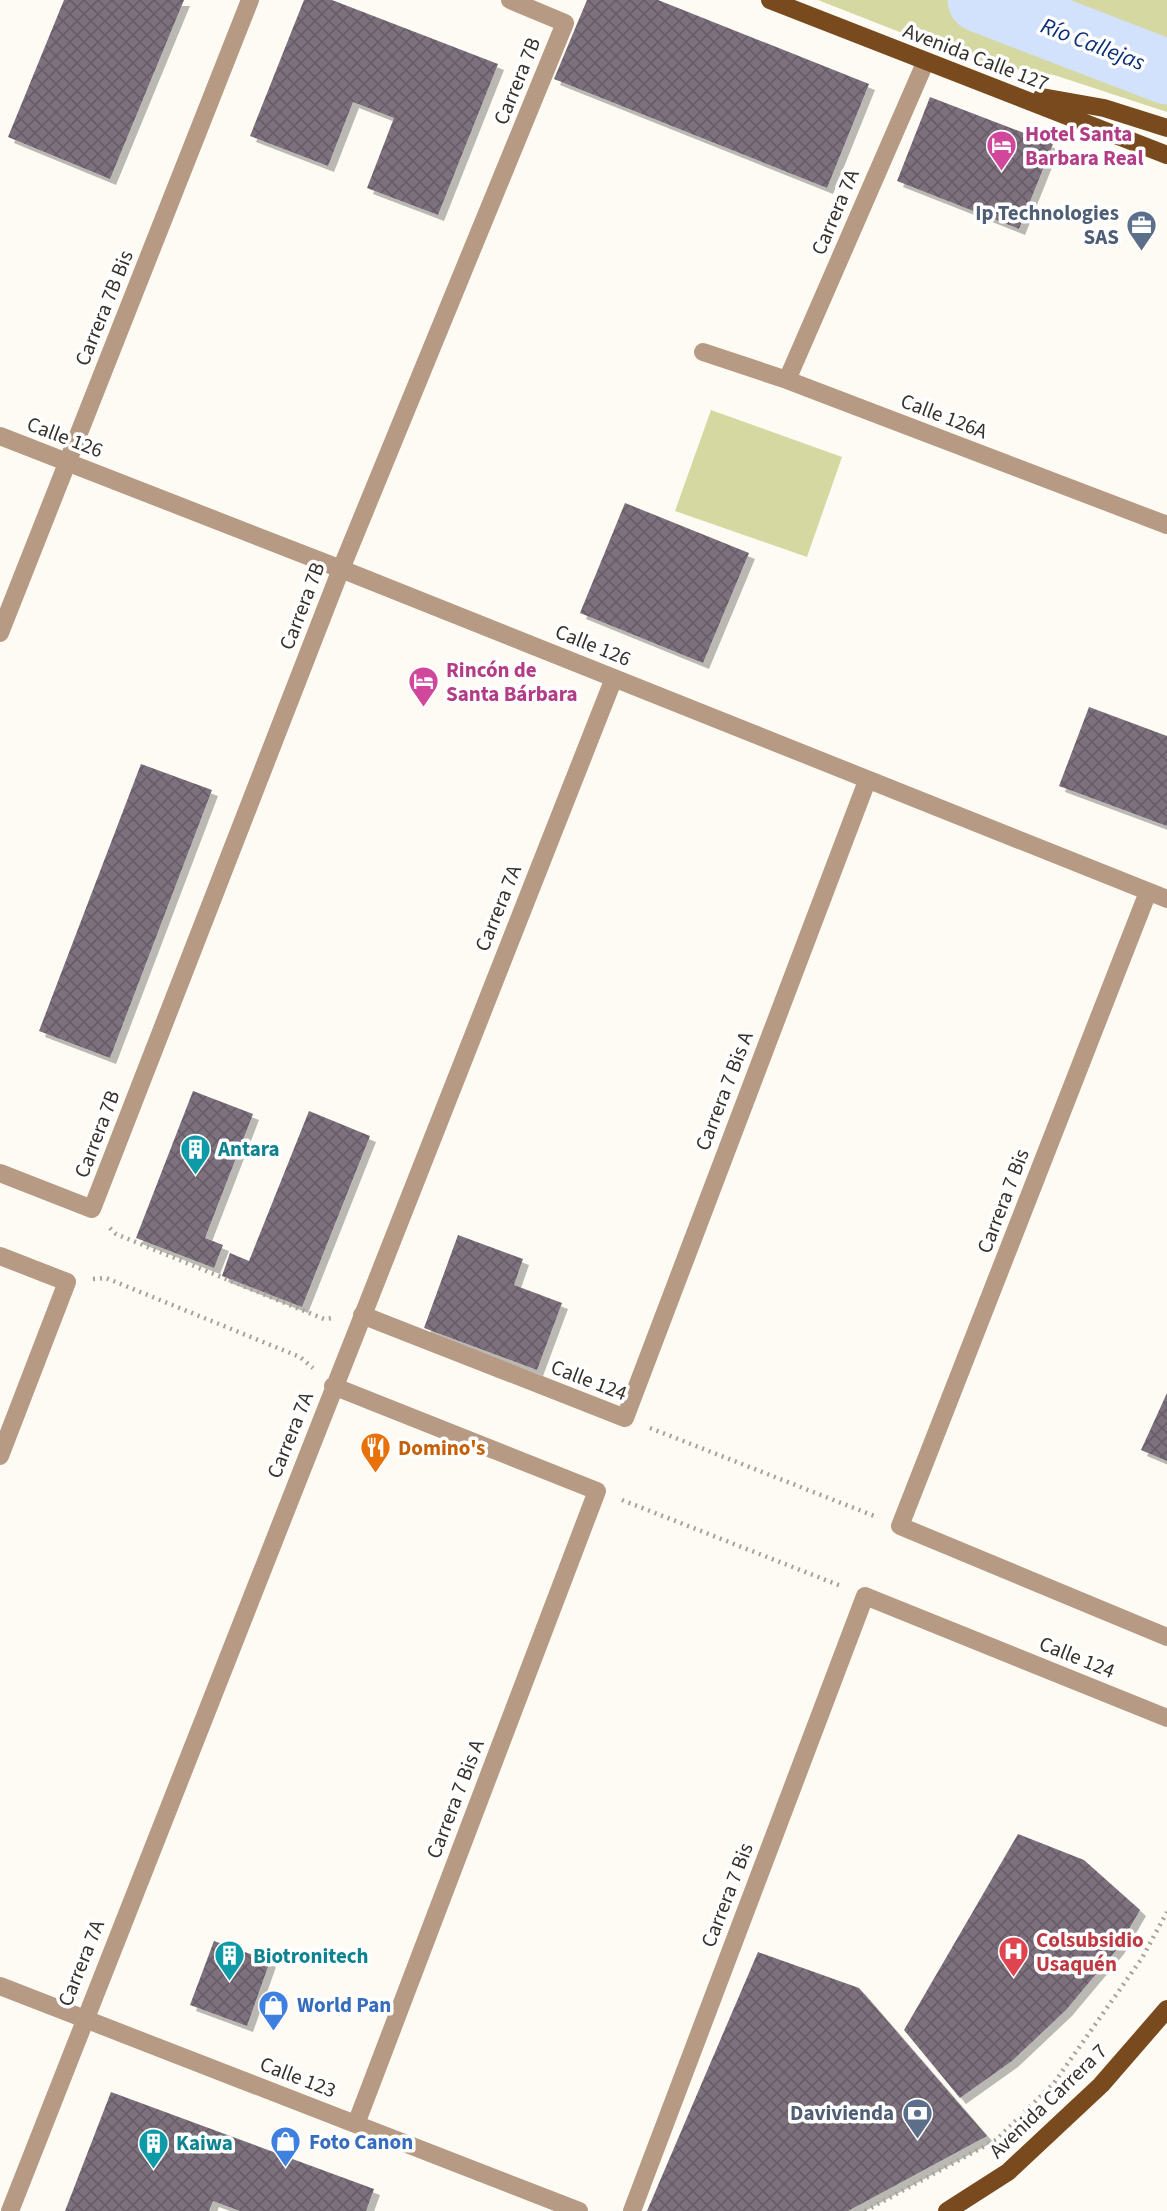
<svg xmlns="http://www.w3.org/2000/svg" width="1167" height="2211" viewBox="0 0 1167 2211" font-family="'Source Sans 3',sans-serif">
<style>
.grass{fill:#d5d8a1}
.lines{fill:none;stroke-linecap:round;stroke-linejoin:round}
.river{stroke:#d2e1fc;stroke-width:65}
.building{fill:url(#building-cross-hatch);filter:url(#shadow)}
.path{stroke:#a5a29b;stroke-width:4.5;stroke-dasharray:2 5;stroke-linecap:butt}
.minor{stroke:#b69a84;stroke-width:18}
.major{stroke:#784a1e;stroke-width:18}
.labels{text-anchor:middle;dominant-baseline:central;stroke-width:7;stroke-linejoin:round;paint-order:stroke}
.street-label{font-size:21px;fill:#35322b;stroke:#fff}
.hotel-label{font-size:21px;font-weight:bold;fill:#b23c85;stroke:#fff;text-anchor:start}
.service-label{font-size:21px;font-weight:bold;fill:#4e5e75;stroke:#fff;text-anchor:end}
.culture-label{font-size:21px;font-weight:bold;fill:#0d838f;stroke:#fff;text-anchor:start}
.food-label{font-size:21px;font-weight:bold;fill:#c56008;stroke:#fff;text-anchor:start}
.health-label{font-size:21px;font-weight:bold;fill:#be3a42;stroke:#fff;text-anchor:start}
.shop-label{font-size:21px;font-weight:bold;fill:#366cbe;stroke:#fff;text-anchor:start}
.water-label{font-size:23px;font-style:italic;fill:#0d2f77;stroke:#fff}
</style>
<defs>
<pattern id="building-cross-hatch" width="8" height="8" patternUnits="userSpaceOnUse" patternTransform="scale(1.75)"><rect width="8" height="8" fill="#7d717e"/><path d="M0 0l8 8M0 8l8-8" fill="none" stroke="#675d67"/></pattern>
<filter id="shadow"><feDropShadow dx="6" dy="6" stdDeviation="0" flood-color="#0004"/></filter>
</defs>
<rect width="100%" height="100%" fill="#fefbf4"/>
<path class="grass" d="M818,0H1167V112L1054,75L981,64Z
M711,410L842,457L807,557L675,511Z"/>
<g class="lines">
<path class="river" d="M980,0L1167,72"/>
</g>
<path class="building" d="M64,0H184L110,179L8,137Z
M304,0H332L498,64L438,215L367,188L394,118L353,102L328,166L250,136Z
M587,0H658L869,84L827,188L554,79Z
M930,97L1053,144L1019,229L897,181Z
M625,503L749,553L703,663L580,613Z
M1089,707L1167,736V826L1059,786Z
M141,764L212,790L110,1058L39,1031Z
M193,1091L253,1114L205,1238L223,1245L214,1268L136,1238Z
M309,1111L370,1136L302,1307L222,1276L230,1253L249,1261Z
M458,1235L523,1259L514,1285L562,1303L537,1370L424,1328Z
M1167,1393V1461L1141,1450Z
M1018,1834L1084,1860L1140,1910L1118,1948L1066,2010L1012,2061L960,2098L904,2030Z
M214,1941L270,1961L247,2026L190,2005Z
M758,1952L859,1988L987,2136L848,2211H647Z
M111,2092L374,2189L366,2211H240L213,2201L209,2211H65Z"/>
<g class="lines">
<path class="path" d="M110,1228L116,1234L324,1319L334,1318
M93,1279L106,1278L300,1357L313,1368
M650,1428L877,1517
M622,1500L841,1586
M865,2211L996,2140L1054,2083L1142,1958L1167,1912"/>
<path class="minor" d="M703,352L787,380L1167,525
M787,380L925,63
M0,436L341,569L1167,899
M0,633L250,0
M1148,892L900,1526L1167,1637
M0,1173L92,1209L341,569L565,23L510,0
M0,1256L67,1282L0,1456
M362,1315L625,1418L867,781
M333,1386L597,1491L356,2124
M0,1986L579,2211
M10,2211L614,678
M632,2211L865,1596L1167,1718"/>
<path class="major" d="M770,0L1167,155
M1042,97L1104,108L1167,128
M947,2211L1008,2172L1101,2085L1167,2009"/>
</g>
<defs>
<symbol id="hotel-pin" viewBox="-11 -11 22 30"><path d="M0 17L-7.5 6A9.5 9.5 0 1 1 7.5 6Z" fill="#d1479c" stroke="#fff"/><path d="M-6-4.5h1.5V1H6V5H4.5V3h-9V5H-6ZM-4 0a1.8 1.8 0 1 1 3.6 0ZM.5 0V-2.5h3Q6-2.5 6 0Z" fill="#fff"/></symbol>
<symbol id="office-pin" viewBox="-11 -11 22 30"><path d="M0 17L-7.5 6A9.5 9.5 0 1 1 7.5 6Z" fill="#5c6f8a" stroke="#fff"/><path d="M-6-3h4V-5.5h4V-3h4V5H-6ZM-1-4.5V-3h2v-1.5ZM-6 0V1H6V0Z" fill="#fff"/></symbol>
<symbol id="building-pin" viewBox="-11 -11 22 30"><path d="M0 17L-7.5 6A9.5 9.5 0 1 1 7.5 6Z" fill="#0f9aa8" stroke="#fff"/><path d="M-4-6H4V6H1V3H-1V6H-4ZM-2.5-4.3h1.7v1.8h-1.7ZM.8-4.3h1.7v1.8H.8ZM-2.5-1h1.7V.8h-1.7ZM.8-1h1.7V.8H.8Z" fill="#fff"/></symbol>
<symbol id="restaurant-pin" viewBox="-11 -11 22 30"><path d="M0 17L-7.5 6A9.5 9.5 0 1 1 7.5 6Z" fill="#e8710a" stroke="#fff"/><path d="M-5-6h1v4h1v-4h1v4h1v-4h1v5L-1.5 .5V6h-2V.5L-5-1ZM5-6V6H3V1.5H1.5Q1.5-4 5-6Z" fill="#fff"/></symbol>
<symbol id="hospital-pin" viewBox="-11 -11 22 30"><path d="M0 17L-7.5 6A9.5 9.5 0 1 1 7.5 6Z" fill="#e0444e" stroke="#fff"/><path d="M-5-5h3v3.5h4V-5h3V5h-3V1.5h-4V5h-3Z" fill="#fff"/></symbol>
<symbol id="shop-pin" viewBox="-11 -11 22 30"><path d="M0 17L-7.5 6A9.5 9.5 0 1 1 7.5 6Z" fill="#3f7fe0" stroke="#fff"/><path d="M-5-2.5h2.3a2.7 3.5 0 0 1 5.4 0H5L5.5 6h-11ZM-1.5-2.5h3a1.5 2.3 0 0 0-3 0Z" fill="#fff"/></symbol>
<symbol id="bank-pin" viewBox="-11 -11 22 30"><path d="M0 17L-7.5 6A9.5 9.5 0 1 1 7.5 6Z" fill="#5c6f8a" stroke="#fff"/><path d="M-6-4H6V4H-6ZM0-2.3a2.3 2.3 0 1 0 0 4.6a2.3 2.3 0 1 0 0-4.6Z" fill="#fff"/></symbol>
</defs>
<g fill-rule="evenodd">
<use href="#hotel-pin" x="984" y="128" width="35" height="47"/>
<use href="#office-pin" x="1124" y="208" width="35" height="47"/>
<use href="#hotel-pin" x="406" y="664" width="35" height="47"/>
<use href="#building-pin" x="178" y="1132" width="35" height="47"/>
<use href="#restaurant-pin" x="358" y="1430" width="35" height="47"/>
<use href="#hospital-pin" x="996" y="1934" width="35" height="47"/>
<use href="#building-pin" x="212" y="1938" width="35" height="47"/>
<use href="#shop-pin" x="256" y="1988" width="35" height="47"/>
<use href="#bank-pin" x="900" y="2096" width="35" height="47"/>
<use href="#shop-pin" x="268" y="2124" width="35" height="47"/>
<use href="#building-pin" x="136" y="2126" width="35" height="47"/>
</g>
<g class="labels">
<g class="street-label">
<text transform="translate(976 57) rotate(21)">Avenida Calle 127</text>
<text transform="translate(517 81) rotate(-68)">Carrera 7B</text>
<text transform="translate(835 212) rotate(-67)">Carrera 7A</text>
<text transform="translate(104 308) rotate(-68)">Carrera 7B Bis</text>
<text transform="translate(944 416) rotate(21)">Calle 126A</text>
<text transform="translate(65 437) rotate(21)">Calle 126</text>
<text transform="translate(302 606) rotate(-69)">Carrera 7B</text>
<text transform="translate(593 645) rotate(22)">Calle 126</text>
<text transform="translate(498 908) rotate(-68)">Carrera 7A</text>
<text transform="translate(724 1091) rotate(-69)">Carrera 7 Bis A</text>
<text transform="translate(97 1134) rotate(-69)">Carrera 7B</text>
<text transform="translate(1003 1201) rotate(-69)">Carrera 7 Bis</text>
<text transform="translate(589 1380) rotate(21)">Calle 124</text>
<text transform="translate(290 1435) rotate(-68)">Carrera 7A</text>
<text transform="translate(1077 1657) rotate(22)">Calle 124</text>
<text transform="translate(455 1799) rotate(-69)">Carrera 7 Bis A</text>
<text transform="translate(727 1895) rotate(-69)">Carrera 7 Bis</text>
<text transform="translate(81 1963) rotate(-68)">Carrera 7A</text>
<text transform="translate(298 2077) rotate(21)">Calle 123</text>
<text transform="translate(1048 2101) rotate(-44)">Avenida Carrera 7</text>
</g>
<g class="hotel-label">
<text x="1025" y="134">Hotel Santa<tspan x="1025" dy="24">Barbara Real</tspan></text>
<text x="446" y="670">Rincón de<tspan x="446" dy="24">Santa Bárbara</tspan></text>
</g>
<g class="service-label">
<text x="1119" y="213">Ip Technologies<tspan x="1119" dy="24">SAS</tspan></text>
<text x="894" y="2113">Davivienda</text>
</g>
<g class="culture-label">
<text x="218" y="1149">Antara</text>
<text x="253" y="1956">Biotronitech</text>
<text x="176" y="2143">Kaiwa</text>
</g>
<g class="food-label">
<text x="398" y="1448">Domino's</text>
</g>
<g class="health-label">
<text x="1036" y="1940">Colsubsidio<tspan x="1036" dy="24">Usaquén</tspan></text>
</g>
<g class="shop-label">
<text x="297" y="2005">World Pan</text>
<text x="309" y="2142">Foto Canon</text>
</g>
<g class="water-label">
<text transform="translate(1093 44) rotate(21)">Río Callejas</text>
</g>
</g>
</svg>
